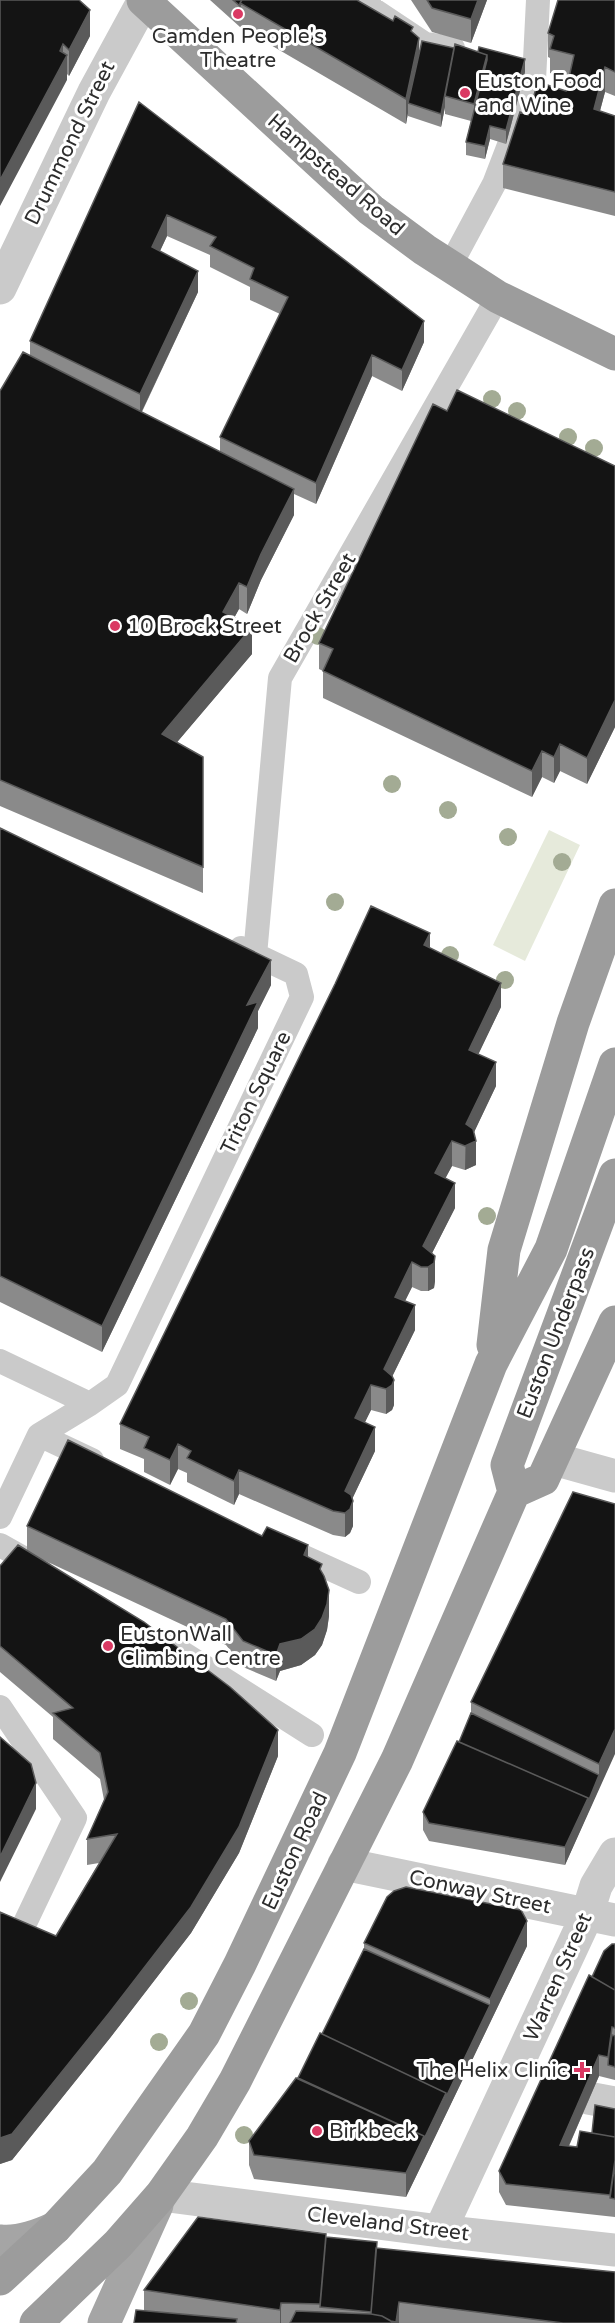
<svg xmlns="http://www.w3.org/2000/svg" width="615" height="2323" viewBox="0 0 615 2323" font-family="'Varela Round',sans-serif">
<style>
.green{fill:#e6eadb}
.lines{fill:none;stroke-linecap:round;stroke-linejoin:round}
.pedestrian{stroke:#cacaca;stroke-width:24}
.minor{stroke:#cacaca;stroke-width:33}
.primary{stroke:#a5a5a5;stroke-width:33}
.trunk{stroke:#9c9c9c;stroke-width:33}
.tree{fill:#a3ab94}
.wall{fill:#8a8a8a;fill-rule:evenodd}
.shaded-wall{fill:#5a5a5a}
.building{fill:#141414;stroke:#5a5a5a;stroke-width:1.5}
.poi-dot{fill:#da3963;stroke:#fff;stroke-width:2}
.labels{text-anchor:middle;dominant-baseline:central;stroke-width:6;stroke-linejoin:round;paint-order:stroke}
.poi-label{font-size:21px;fill:#2d2d2d;stroke:#fff;text-anchor:start}
.street-label{font-size:21px;fill:#2d2d2d;stroke:#fff}
</style>
<rect width="100%" height="100%" fill="#fff"/>
<path class="green" d="M549,830L580,845L525,961L493,945Z"/>
<g class="lines">
<path class="pedestrian" d="M368,0L371,8L425,44L453,48
M450,266L494,184L534,80L538,0
M255,955L280,678L498,297
M0,1361L90,1404L117,1385L302,997L296,974L241,948
M39,1435L92,1460
M0,1517L39,1435L90,1404
M0,1545L39,1567
M293,1552L359,1582
M162,1640L312,1735
M0,1707L75,1818L25,1923"/>
<path class="minor" d="M0,288L94,92L144,0
M554,1459L615,1476
M344,1864L615,1920
M588,2098L615,2103
M161,2195L440,2231L615,2250
M440,2231L587,1915L596,1886L615,1854"/>
<path class="primary" d="M0,2241C19,2243 38,2236 55,2228
M104,2323L157,2205"/>
<path class="trunk" d="M143,0L371,210L425,250L498,297L615,354
M493,1345L504,1250L573,1023L615,905
M514,1492L507,1465L615,1175
M514,1492L543,1479L615,1322
M0,2279L55,2228L107,2172L204,2034L240,1964L340,1753L491,1364L551,1249L615,1064
M36,2323L118,2244L161,2195L202,2137L235,2081L397,1760L514,1492"/>
</g>
<g class="tree">
<circle cx="492" cy="399" r="9"/>
<circle cx="517" cy="411" r="9"/>
<circle cx="568" cy="437" r="9"/>
<circle cx="594" cy="448" r="9"/>
<circle cx="318" cy="636" r="9"/>
<circle cx="392" cy="784" r="9"/>
<circle cx="448" cy="810" r="9"/>
<circle cx="508" cy="837" r="9"/>
<circle cx="562" cy="862" r="9"/>
<circle cx="335" cy="902" r="9"/>
<circle cx="450" cy="955" r="9"/>
<circle cx="505" cy="980" r="9"/>
<circle cx="487" cy="1216" r="9"/>
<circle cx="189" cy="2001" r="9"/>
<circle cx="159" cy="2042" r="9"/>
<circle cx="244" cy="2135" r="9"/>
</g>
<path class="wall" d="M0,0L90,36L69,76L67,74V80Z
M210,0H357L413,33L419,54L525,72L506,144L490,139L485,159L466,155V142L471,121L445,114V107L441,127L408,116V113L406,124L240,27Z
M411,0H487L471,43L432,32Z
M615,0V96L605,92L600,111L615,116V216L503,188V164L528,115L566,91L569,78L550,73V58L548,57V33Z
M139,102L424,342L402,391L372,376L316,504L294,494V515L261,580L247,614L239,609L234,618L252,654L177,742L203,757V893L0,806V391L30,356V341ZM167,236L210,255V267L250,287V300L280,314L220,437V452L142,412L198,292L160,251Z
M447,411L615,466V727L587,784L560,771L554,783L542,777L532,797L323,698V671L319,669V643Z
M0,828L271,985L258,1011V1028L102,1352L0,1302Z
M430,948L501,1007L478,1054L496,1086L474,1132L476,1165L465,1170L452,1166L445,1178L455,1208L432,1253L435,1281L434,1288L428,1291H421L412,1287L405,1301L415,1330L392,1377L394,1405L392,1410L386,1414L371,1410L364,1423L375,1451L352,1499L353,1526L350,1533L345,1537L333,1535L239,1494L234,1505L187,1482V1473L178,1469L170,1485L144,1472V1459L120,1449V1424Z
M615,1504L599,1788L565,1865L429,1841L423,1830V1812L459,1742L471,1713V1702Z
M27,1526L262,1536L308,1557L322,1573L329,1616L327,1630L322,1645L315,1655L301,1665L280,1671L276,1681L243,1667L226,1645L37,1557L278,1756L239,1853L191,1933L110,2038L12,2160L0,2164V1912L56,1936L99,1863L87,1865V1839L104,1800L100,1779L53,1739V1717L0,1672V1566L27,1551Z
M364,1943L527,1946L406,2197L254,2179L249,2165V2141L298,2078L322,2034L364,1949Z
M615,1944V2080L599,2076L569,2146L577,2147L592,2133L615,2109V2217L506,2205L499,2192V2171L592,1977Z
M326,2238L377,2248L615,2323H134L144,2310V2290Z"/>
<path class="shaded-wall" d="M478,0H487L471,43V19Z
M90,10V36L69,76V50Z
M419,38V62L408,103V113L406,124V99Z
M63,44V62L67,55V80L0,206V180Z
M455,48L445,96V107L441,127V114Z
M487,55V73L474,122V104Z
M525,59V72L506,144V130Z
M605,67V92L594,133V109Z
M490,126V139L485,159V146Z
M167,215V236L152,268V247Z
M198,271V292L140,415V394Z
M424,321V342L402,391V370Z
M372,355V376L316,504V483Z
M294,489V515L261,580L247,614V587L261,554Z
M239,583V609L223,638V612Z
M252,627V654L162,760V734Z
M615,700V727L587,784V758Z
M560,744V771L554,783V757Z
M542,751V777L532,797V771Z
M430,933V957L424,945Z
M271,960V985L258,1011V1028L102,1352V1326L247,1005Z
M501,983V1007L469,1074V1050Z
M496,1062V1086L468,1145L476,1141V1165L465,1170L466,1124Z
M452,1141V1166L435,1198V1173Z
M455,1183V1208L425,1267L423,1246Z
M435,1256V1281L434,1288L428,1291V1267Z
M412,1262V1287L395,1321V1297Z
M415,1305V1330L386,1389L384,1369Z
M394,1380V1405L392,1410L386,1414V1389Z
M371,1385V1410L355,1443V1418Z
M375,1427V1451L346,1512L353,1501V1526L350,1533L345,1537V1491Z
M178,1444V1469L170,1485V1460Z
M239,1470V1494L234,1505V1481Z
M308,1545V1571L304,1555Z
M329,1590V1616L327,1630L322,1645L315,1655L301,1665L280,1671L276,1681V1655L280,1644Z
M615,1729V1754L565,1865V1847L599,1775V1764Z
M278,1730V1756L239,1853L191,1933L110,2038L12,2160L0,2164V2138Z
M36,1783V1809L0,1882V1857Z
M527,1921V1946L424,2160V2139L490,2005V1999Z
M599,2055V2076L560,2166V2145Z
M424,2136V2160L406,2197V2173Z
M399,2302V2323H396Z
M281,2303V2323H280V2310Z"/>
<path class="building" d="M0,0H79L90,10L69,50L63,44L60,51L67,55L0,180Z
M233,0H242L240,3V6Z
M242,0H357L393,21L395,16L413,27L411,31L419,38L406,99L240,3Z
M427,0H478L471,19L432,8Z
M558,0H615V72L605,67L594,109L615,116V192L503,164L520,112L528,115L538,82L566,91L574,55L550,49L554,36L548,33Z
M422,41L454,48L441,114L408,103Z
M455,44L487,55L474,104L445,96Z
M479,47L525,59L506,130L490,126L485,146L466,142L487,60V55L478,52Z
M139,102L424,321L402,370L372,355L316,483L220,437L288,297L250,279L254,268L210,246L216,237L167,215L152,247L198,271L140,394L30,341Z
M23,352L294,489L261,554L247,587L239,583L223,612L252,627L162,734L203,757V867L0,780V391Z
M457,390L615,466V700L587,758L560,744L554,757L542,751L532,771L323,671L333,649L319,643L433,404L447,411Z
M0,828L271,960L247,1005L258,1002L102,1326L0,1276Z
M371,906L430,933L424,945L501,983L469,1050L496,1062L466,1124L473,1129L476,1141L465,1146L452,1141L435,1173L455,1183L423,1246L435,1256L434,1263L428,1267H421L412,1262L395,1297L415,1305L384,1369L392,1376L394,1380L392,1385L386,1389L371,1385L355,1418L375,1427L345,1491L351,1495L353,1501L350,1509L345,1513L333,1511L239,1470L234,1481L187,1458L191,1451L178,1444L170,1460L144,1448L149,1437L120,1424L335,984Z
M68,1440L262,1536L267,1527L308,1545L304,1555L322,1564L320,1569L324,1576L329,1590L327,1604L322,1618L315,1629L301,1639L280,1644L276,1655L243,1641L226,1619L27,1526Z
M573,1492L615,1504V1729L599,1764L471,1702Z
M18,1545L144,1622L230,1687L278,1730L239,1827L191,1907L110,2012L12,2134L0,2138V1912L56,1936L117,1834L87,1839L108,1792L100,1753L53,1713L73,1708L0,1646V1566Z
M471,1713L599,1775L588,1802V1798L459,1742Z
M0,1737L31,1764L36,1783L0,1857Z
M457,1741L588,1798L565,1847L429,1823L423,1812Z
M406,1887L521,1910L527,1921L490,1999L364,1943L387,1897L394,1891Z
M612,1944H615V1990L592,1977L604,1951Z
M364,1949L490,2005L446,2097V2093L322,2034Z
M589,1975L615,1990V2028L612,2027L608,2057L599,2055L560,2145L577,2147L580,2131L615,2137V2160L610,2195L506,2184L499,2171Z
M320,2033L446,2093L424,2139V2136L298,2078Z
M612,2035L615,2036V2067L608,2065L609,2053Z
M296,2078L424,2136L406,2173L254,2155L249,2141Z
M595,2105L615,2109V2137L592,2133Z
M615,2163V2199L610,2198Z
M198,2217L326,2234L320,2304L281,2303L280,2310L144,2290Z
M326,2237L377,2242L371,2312L320,2307Z
M376,2248L615,2272V2323H563L399,2302L396,2322L391,2321L382,2316L371,2314Z
M136,2310L237,2319L236,2323H134Z
M296,2311L371,2314L382,2316L394,2323H290Z"/>
<g class="poi-dot">
<circle cx="238" cy="14" r="6"/>
<circle cx="465" cy="93" r="6"/>
<circle cx="115" cy="626" r="6"/>
<circle cx="108" cy="1646" r="6"/>
<path d="M579 2061h6v6h6v6h-6v6h-6v-6h-6v-6h6z"/>
<circle cx="317" cy="2131" r="6"/>
</g>
<g class="labels">
<g class="poi-label">
<text x="238" y="36" text-anchor="middle">Camden People's<tspan x="238" dy="24">Theatre</tspan></text>
<text x="477" y="81">Euston Food<tspan x="477" dy="24">and Wine</tspan></text>
<text x="127" y="626">10 Brock Street</text>
<text x="120" y="1634">EustonWall<tspan x="120" dy="24">Climbing Centre</tspan></text>
<text x="568" y="2070" text-anchor="end">The Helix Clinic</text>
<text x="329" y="2131">Birkbeck</text>
</g>
<g class="street-label">
<text transform="translate(70 143) rotate(-64)">Drummond Street</text>
<text transform="translate(336 175) rotate(41)">Hampstead Road</text>
<text transform="translate(320 608) rotate(-60)">Brock Street</text>
<text transform="translate(256 1093) rotate(-64)">Triton Square</text>
<text transform="translate(556 1333) rotate(-69)">Euston Underpass</text>
<text transform="translate(295 1851) rotate(-65)">Euston Road</text>
<text transform="translate(480 1892) rotate(12)">Conway Street</text>
<text transform="translate(558 1977) rotate(-66)">Warren Street</text>
<text transform="translate(388 2224) rotate(7)">Cleveland Street</text>
</g>
</g>
</svg>
